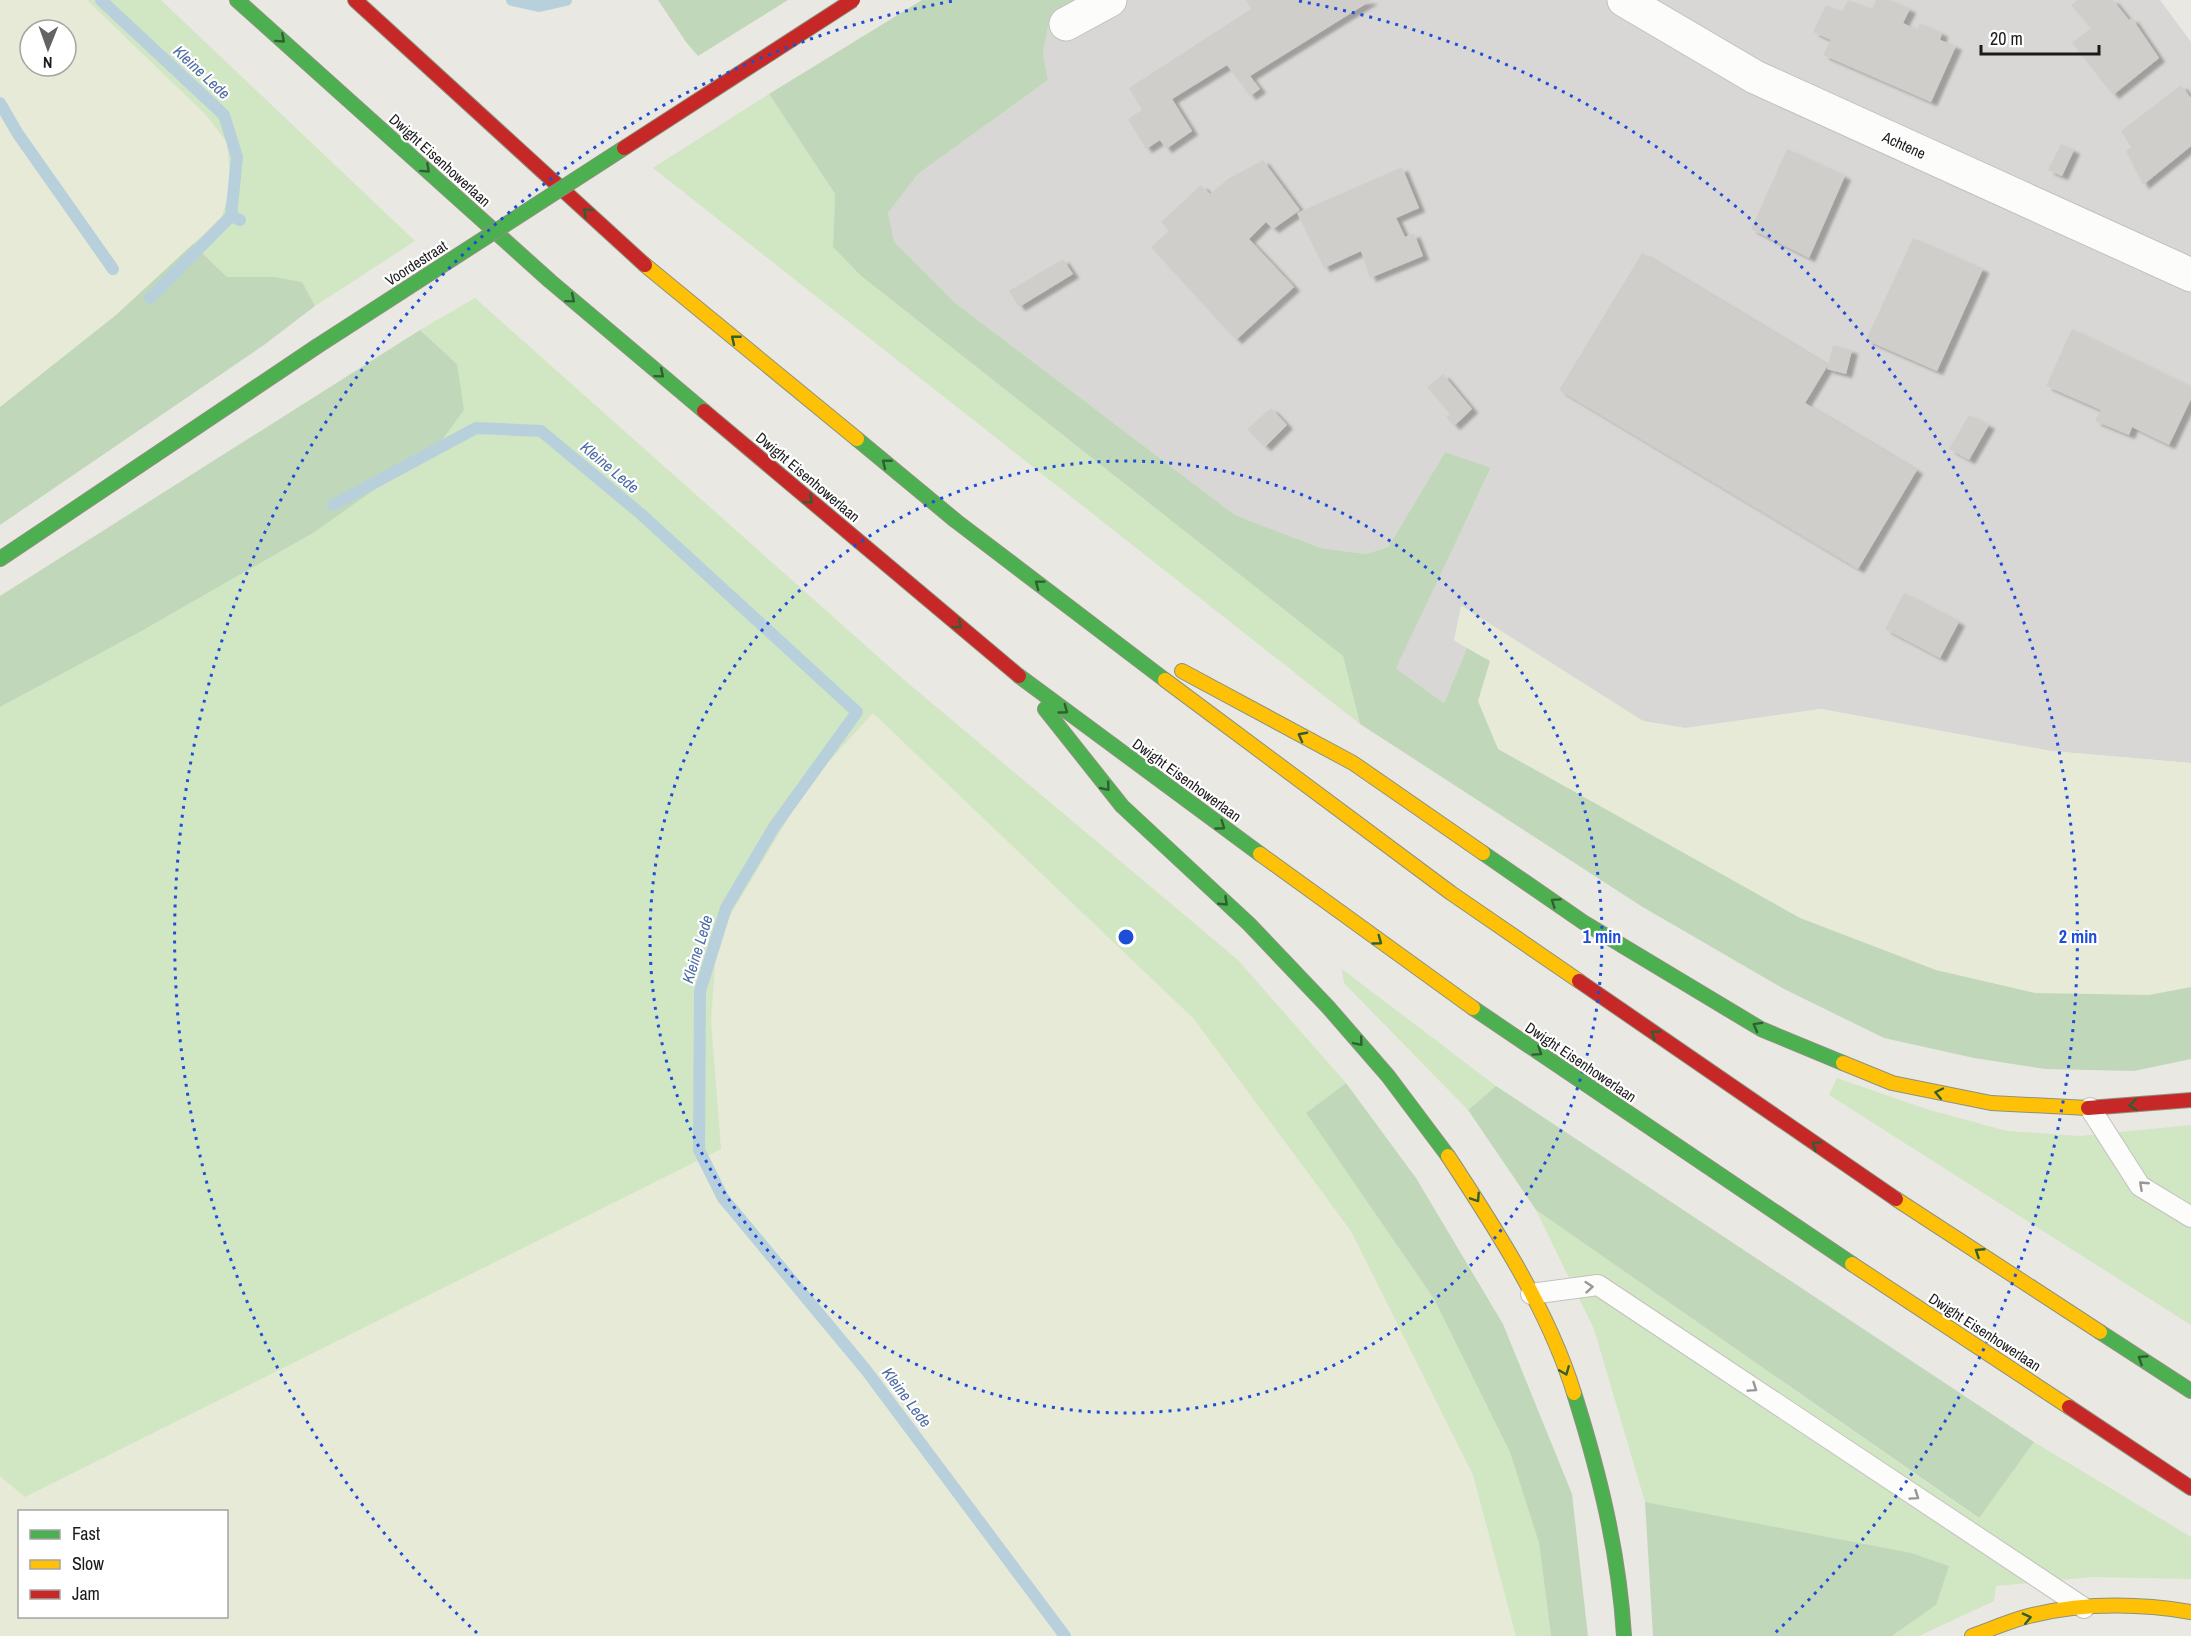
<svg xmlns="http://www.w3.org/2000/svg" width="2191" height="1636" viewBox="0 0 2191 1636" font-family="'Archivo Narrow',sans-serif">
<style>
.residential{fill:#d8d7d5}
.farmland{fill:#e6ead6;fill-rule:evenodd}
.grass{fill:#d1e6c2}
.forest{fill:#c0d8b9}
.lines{fill:none;stroke-linecap:round;stroke-linejoin:round}
.stream{stroke:#b7d0dc;stroke-width:12}
.building{fill:#d0ceca;filter:url(#shadow)}
.lane-casing{stroke:#c2c2bf;stroke-width:22}
.street-casing{stroke:#c2c2bf;stroke-width:35}
.fast-casing{stroke:#8d927c;stroke-width:16}
.slow-casing{stroke:#8d927c;stroke-width:16}
.jam-casing{stroke:#8d927c;stroke-width:16}
.lane{stroke:#fcfcfb;stroke-width:20}
.street{stroke:#fcfcfb;stroke-width:33}
.fast{stroke:#4caf50;stroke-width:14}
.slow{stroke:#ffc107;stroke-width:14}
.jam{stroke:#c62828;stroke-width:14}
.fast-bridge-casing{stroke:#8d927c;stroke-width:16;stroke-linecap:butt}
.jam-bridge-casing{stroke:#8d927c;stroke-width:16;stroke-linecap:butt}
.fast-bridge{stroke:#4caf50;stroke-width:14}
.jam-bridge{stroke:#c62828;stroke-width:14}
.oneway{stroke:#315e33}
.oneway2{stroke:#979796}
.ring{fill:none;stroke:#1d4ed8;stroke-width:3;stroke-dasharray:3 6}
.labels{text-anchor:middle;dominant-baseline:central;stroke-width:4.5;stroke-linejoin:round;paint-order:stroke}
.street-label{font-size:15px;fill:#1b1b1b;stroke:#fff}
.water-label{font-size:16px;font-style:italic;fill:#4c6ca5;stroke:#fff}
.centre{fill:#1d4ed8;stroke:#fff;stroke-width:3}
.ring-label{font-size:18px;text-anchor:middle;font-weight:bold;fill:#1d4ed8;stroke:#fff;stroke-width:4.5;stroke-linejoin:round;paint-order:stroke}
</style>
<defs>
<filter id="shadow"><feDropShadow dx="6" dy="4" stdDeviation="1.5" flood-color="#0004"/></filter>
</defs>
<rect width="100%" height="100%" fill="#e9e8e3"/>
<path class="residential" d="M1101,0H2160L2191,42V763L2051,751L1821,709L1685,728L1643,721L1462,606L1454,640L1467,648L1444,703L1395,667L1491,469L1445,452L1388,547L1366,554L1321,548L1235,515L954,302L893,242L888,213L918,174L1048,80L1043,53L1049,22Z"/>
<path class="farmland" d="M0,0H87L205,114L227,142L231,186L221,219L116,315L0,407ZM30,30H66V66H30Z
M1461,606L1643,721L1685,728L1821,709L2051,751L2191,763V987L2149,995L2035,993L1936,970L1800,918L1498,749L1478,701L1490,661L1454,640Z
M873,712L1194,1019L1351,1231L1473,1475L1516,1636H0V1476L26,1497L721,1149L711,1021L717,937L810,782ZM20,1512H226V1616H20Z"/>
<path class="grass" d="M87,0H161L415,241L315,306L301,282L275,277H227L193,244L221,219L231,186L227,142L205,114Z
M769,94L835,194L833,247L860,275L1343,656L1360,724L653,168Z
M475,298L903,679L1238,960L1346,1083L1306,1113L1434,1299L1511,1452L1539,1543L1551,1636H1516L1473,1475L1351,1231L1194,1019L873,713L810,782L717,937L711,1021L721,1149L25,1497L0,1476V707L138,633L313,533L371,490L457,364L420,330Z
M1342,969L1496,1086L1468,1110L1344,983Z
M1837,1078L1926,1109L2007,1131L2080,1136L2191,1125V1325L1829,1095Z
M1536,1210L1978,1518L2034,1442L2191,1537V1579L2092,1577L1996,1586L1994,1601L1919,1636H1892L1936,1605L1926,1558L1645,1502L1594,1329Z"/>
<path class="forest" d="M658,0H788L698,56L686,42Z
M922,0H1101L1049,22L1043,53L1048,80L918,174L888,213L894,242L954,302L1235,515L1321,548L1366,554L1388,547L1445,452L1491,468L1396,668L1444,703L1467,648L1490,661L1478,701L1498,749L1800,918L1936,970L2035,993L2149,995L2191,987V1059L2134,1071L2045,1069L1974,1058L1884,1038L1782,988L1641,906L1360,724L1343,656L860,275L833,247L835,194L769,94Z
M193,244L227,277H275L302,282L315,306L264,345L0,525V407L116,315Z
M420,330L457,364L464,410L439,444L313,533L138,633L0,707V596Z
M1346,1083L1416,1178L1503,1324L1572,1494L1588,1636H1551L1539,1543L1510,1452L1434,1299L1306,1113Z
M1496,1086L2034,1442L1979,1518L1536,1210L1468,1110Z
M1645,1502L1911,1553L1949,1566L1936,1605L1892,1636H1653Z"/>
<g class="lines">
<path class="stream" d="M101,0L224,115L237,157L231,216L240,220
M512,0L539,6L566,0
M0,103L18,134L113,269
M150,298L231,216
M333,505L476,428L541,431L641,514L857,712L774,827L726,908L700,991L699,1150L723,1198L866,1370L1065,1636"/>
</g>
<path class="building" d="M1246,0H1372L1250,76L1260,89L1250,96L1227,65L1172,99L1192,131L1166,149L1160,140L1146,149L1128,119L1142,110L1129,88L1251,9Z
M1848,0L1872,9L1876,0H1890L1910,9L1903,23L1917,30L1920,23L1942,33L1940,40L1956,46L1931,102L1823,55L1831,40L1813,32L1826,5L1842,12Z
M2078,0H2113L2129,20L2132,18L2159,58L2113,95L2072,43L2091,28L2071,5Z
M2181,85L2191,98V146L2143,185L2126,151L2131,147L2121,131Z
M2061,144L2074,150L2062,176L2048,170Z
M1787,149L1845,176L1809,258L1751,229Z
M1263,160L1300,210L1273,229L1266,222L1249,239L1294,287L1236,340L1151,247L1169,231L1161,222L1201,185L1210,194L1228,179Z
M1402,167L1419,208L1396,218L1405,237L1414,233L1423,256L1370,278L1361,251L1324,268L1297,213Z
M1913,238L1983,269L1937,371L1866,340Z
M1642,253L1828,365L1805,403L1917,470L1858,569L1559,390Z
M1063,259L1073,274L1019,307L1009,291Z
M2072,329L2191,387V399L2169,445L2132,427L2129,435L2095,421L2101,410L2046,386Z
M1833,345L1852,350L1846,374L1827,369Z
M1443,374L1472,409L1454,426L1446,417L1450,414L1427,387Z
M1271,408L1287,425L1265,447L1247,429Z
M1969,415L1989,425L1969,460L1949,449Z
M1904,593L1959,622L1940,658L1885,629Z"/>
<g class="lines">
<defs>
<path id="lane" d="M2090,1108L2140,1186L2191,1217
M1531,1294L1598,1285L2084,1608"/>
<path id="street" d="M1624,0L1755,77L2191,275
M1066,24L1110,0"/>
<path id="fast" d="M237,0L550,281L704,411
M857,439L956,521L1165,680
M0,559L316,347
M1019,676L1260,854
M1045,709L1122,806L1249,924L1328,1007L1388,1076L1448,1156
M1483,853L1583,922L1761,1029L1843,1063
M1473,1008L1852,1264
M2100,1332L2191,1391
M1574,1393C1599,1472 1619,1552 1624,1636"/>
<path id="slow" d="M645,265L857,439
M1182,671L1353,763L1483,853
M1165,680L1451,893L1579,981
M1260,854L1473,1008
M1843,1063L1892,1083L1991,1103L2088,1108
M1448,1156C1496,1229 1548,1309 1574,1393
M1896,1199L2100,1332
M1852,1264L2069,1407
M1972,1636C1989,1630 2007,1622 2025,1617C2078,1603 2137,1603 2191,1612"/>
<path id="jam" d="M355,0L645,265
M704,411L1019,676
M1579,981L1896,1199
M2088,1108L2191,1100
M2069,1407L2191,1488"/>
</defs>
<use href="#lane" class="lane-casing"/>
<use href="#street" class="street-casing"/>
<use href="#fast" class="fast-casing"/>
<use href="#slow" class="slow-casing"/>
<use href="#jam" class="jam-casing"/>
<use href="#lane" class="lane"/>
<use href="#street" class="street"/>
<use href="#fast" class="fast"/>
<use href="#slow" class="slow"/>
<use href="#jam" class="jam"/>
<defs>
<path id="fast-bridge" d="M316,347L624,148"/>
<path id="jam-bridge" d="M624,148L853,0"/>
</defs>
<use href="#fast-bridge" class="fast-bridge-casing"/>
<use href="#jam-bridge" class="jam-bridge-casing"/>
<use href="#fast-bridge" class="fast-bridge"/>
<use href="#jam-bridge" class="jam-bridge"/>
</g>
<defs><path id="oneway-chevron" d="M-2-3.5L2.5 0L-2 3.5" fill="none" stroke-width="1.6" stroke-linecap="round" stroke-linejoin="round" transform="scale(1.5)"/></defs>
<g class="oneway">
<use href="#oneway-chevron" transform="translate(281 39) rotate(42)"/>
<use href="#oneway-chevron" transform="translate(426 169) rotate(42)"/>
<use href="#oneway-chevron" transform="translate(587 212) rotate(-138)"/>
<use href="#oneway-chevron" transform="translate(571 299) rotate(40)"/>
<use href="#oneway-chevron" transform="translate(735 339) rotate(-141)"/>
<use href="#oneway-chevron" transform="translate(660 374) rotate(40)"/>
<use href="#oneway-chevron" transform="translate(886 463) rotate(-141)"/>
<use href="#oneway-chevron" transform="translate(809 500) rotate(40)"/>
<use href="#oneway-chevron" transform="translate(1039 584) rotate(-143)"/>
<use href="#oneway-chevron" transform="translate(958 625) rotate(40)"/>
<use href="#oneway-chevron" transform="translate(1064 710) rotate(36)"/>
<use href="#oneway-chevron" transform="translate(1302 736) rotate(-152)"/>
<use href="#oneway-chevron" transform="translate(1106 787) rotate(51)"/>
<use href="#oneway-chevron" transform="translate(1221 826) rotate(36)"/>
<use href="#oneway-chevron" transform="translate(1224 902) rotate(43)"/>
<use href="#oneway-chevron" transform="translate(1555 902) rotate(-145)"/>
<use href="#oneway-chevron" transform="translate(1378 941) rotate(36)"/>
<use href="#oneway-chevron" transform="translate(1757 1026) rotate(-151)"/>
<use href="#oneway-chevron" transform="translate(1655 1034) rotate(-145)"/>
<use href="#oneway-chevron" transform="translate(1359 1042) rotate(50)"/>
<use href="#oneway-chevron" transform="translate(1538 1052) rotate(34)"/>
<use href="#oneway-chevron" transform="translate(1939 1093) rotate(-168)"/>
<use href="#oneway-chevron" transform="translate(2133 1105) rotate(175)"/>
<use href="#oneway-chevron" transform="translate(1816 1145) rotate(-145)"/>
<use href="#oneway-chevron" transform="translate(1476 1198) rotate(57)"/>
<use href="#oneway-chevron" transform="translate(1979 1252) rotate(-147)"/>
<use href="#oneway-chevron" transform="translate(2142 1359) rotate(-147)"/>
<use href="#oneway-chevron" transform="translate(1565 1371) rotate(68)"/>
<use href="#oneway-chevron" transform="translate(2027 1618) rotate(-13)"/>
</g>
<g class="oneway2">
<use href="#oneway-chevron" transform="translate(2143 1185) rotate(-137)"/>
<use href="#oneway-chevron" transform="translate(1589 1287) rotate(-5)"/>
<use href="#oneway-chevron" transform="translate(1753 1388) rotate(34)"/>
<use href="#oneway-chevron" transform="translate(1915 1496) rotate(34)"/>
</g>
<g class="ring">
<circle cx="1126" cy="937" r="476"/>
<path d="M477 1633A952 952 0 0 1 953 1M1299 1A952 952 0 0 1 1775 1633"/>
</g>
<g class="labels">
<g class="street-label">
<text transform="translate(1904 145) rotate(24)">Achtene</text>
<text transform="translate(440 160) rotate(42)">Dwight Eisenhowerlaan</text>
<text transform="translate(416 263) rotate(-33)">Voordestraat</text>
<text transform="translate(808 477) rotate(40)">Dwight Eisenhowerlaan</text>
<text transform="translate(1187 780) rotate(36)">Dwight Eisenhowerlaan</text>
<text transform="translate(1581 1062) rotate(34)">Dwight Eisenhowerlaan</text>
<text transform="translate(1985 1332) rotate(33)">Dwight Eisenhowerlaan</text>
</g>
<g class="water-label">
<text transform="translate(202 72) rotate(43)">Kleine Lede</text>
<text transform="translate(610 467) rotate(40)">Kleine Lede</text>
<text transform="translate(697 949) rotate(-73)">Kleine Lede</text>
<text transform="translate(907 1397) rotate(53)">Kleine Lede</text>
</g>
</g>
<circle cx="1126" cy="937" r="9" class="centre"/>
<g class="ring-label">
<text x="1602" y="943">1 min</text>
<text x="2078" y="943">2 min</text>
</g>
<rect x="18" y="1510" width="210" height="108" fill="#ffffff" stroke="#a4a4a4" stroke-width="1.5"/>
<rect x="30" y="1530" width="30" height="9" fill="#4caf50" stroke="#a4a4a4" stroke-width="1.5"/>
<text x="72" y="1540" font-size="18" fill="#1b1b1b">Fast</text>
<rect x="30" y="1560" width="30" height="9" fill="#ffc107" stroke="#a4a4a4" stroke-width="1.5"/>
<text x="72" y="1570" font-size="18" fill="#1b1b1b">Slow</text>
<rect x="30" y="1590" width="30" height="9" fill="#c62828" stroke="#a4a4a4" stroke-width="1.5"/>
<text x="72" y="1600" font-size="18" fill="#1b1b1b">Jam</text>
<g transform="translate(48 48) rotate(181)"><circle r="28" fill="#ffffff" stroke="#a4a4a4" stroke-width="1.5"/>
<path d="M0-4.5L10 22L0 15L-10 22Z" fill="#636361"/>
<text y="-9" font-size="16" font-weight="bold" text-anchor="middle" fill="#1b1b1b">N</text>
</g>
<path d="M1981 45v9h118v-9" fill="none" stroke="#1b1b1b" stroke-width="3"/>
<text x="1990" y="45" font-size="18" fill="#1b1b1b" stroke="#ffffff" stroke-width="4.5" paint-order="stroke">20 m</text>
</svg>
